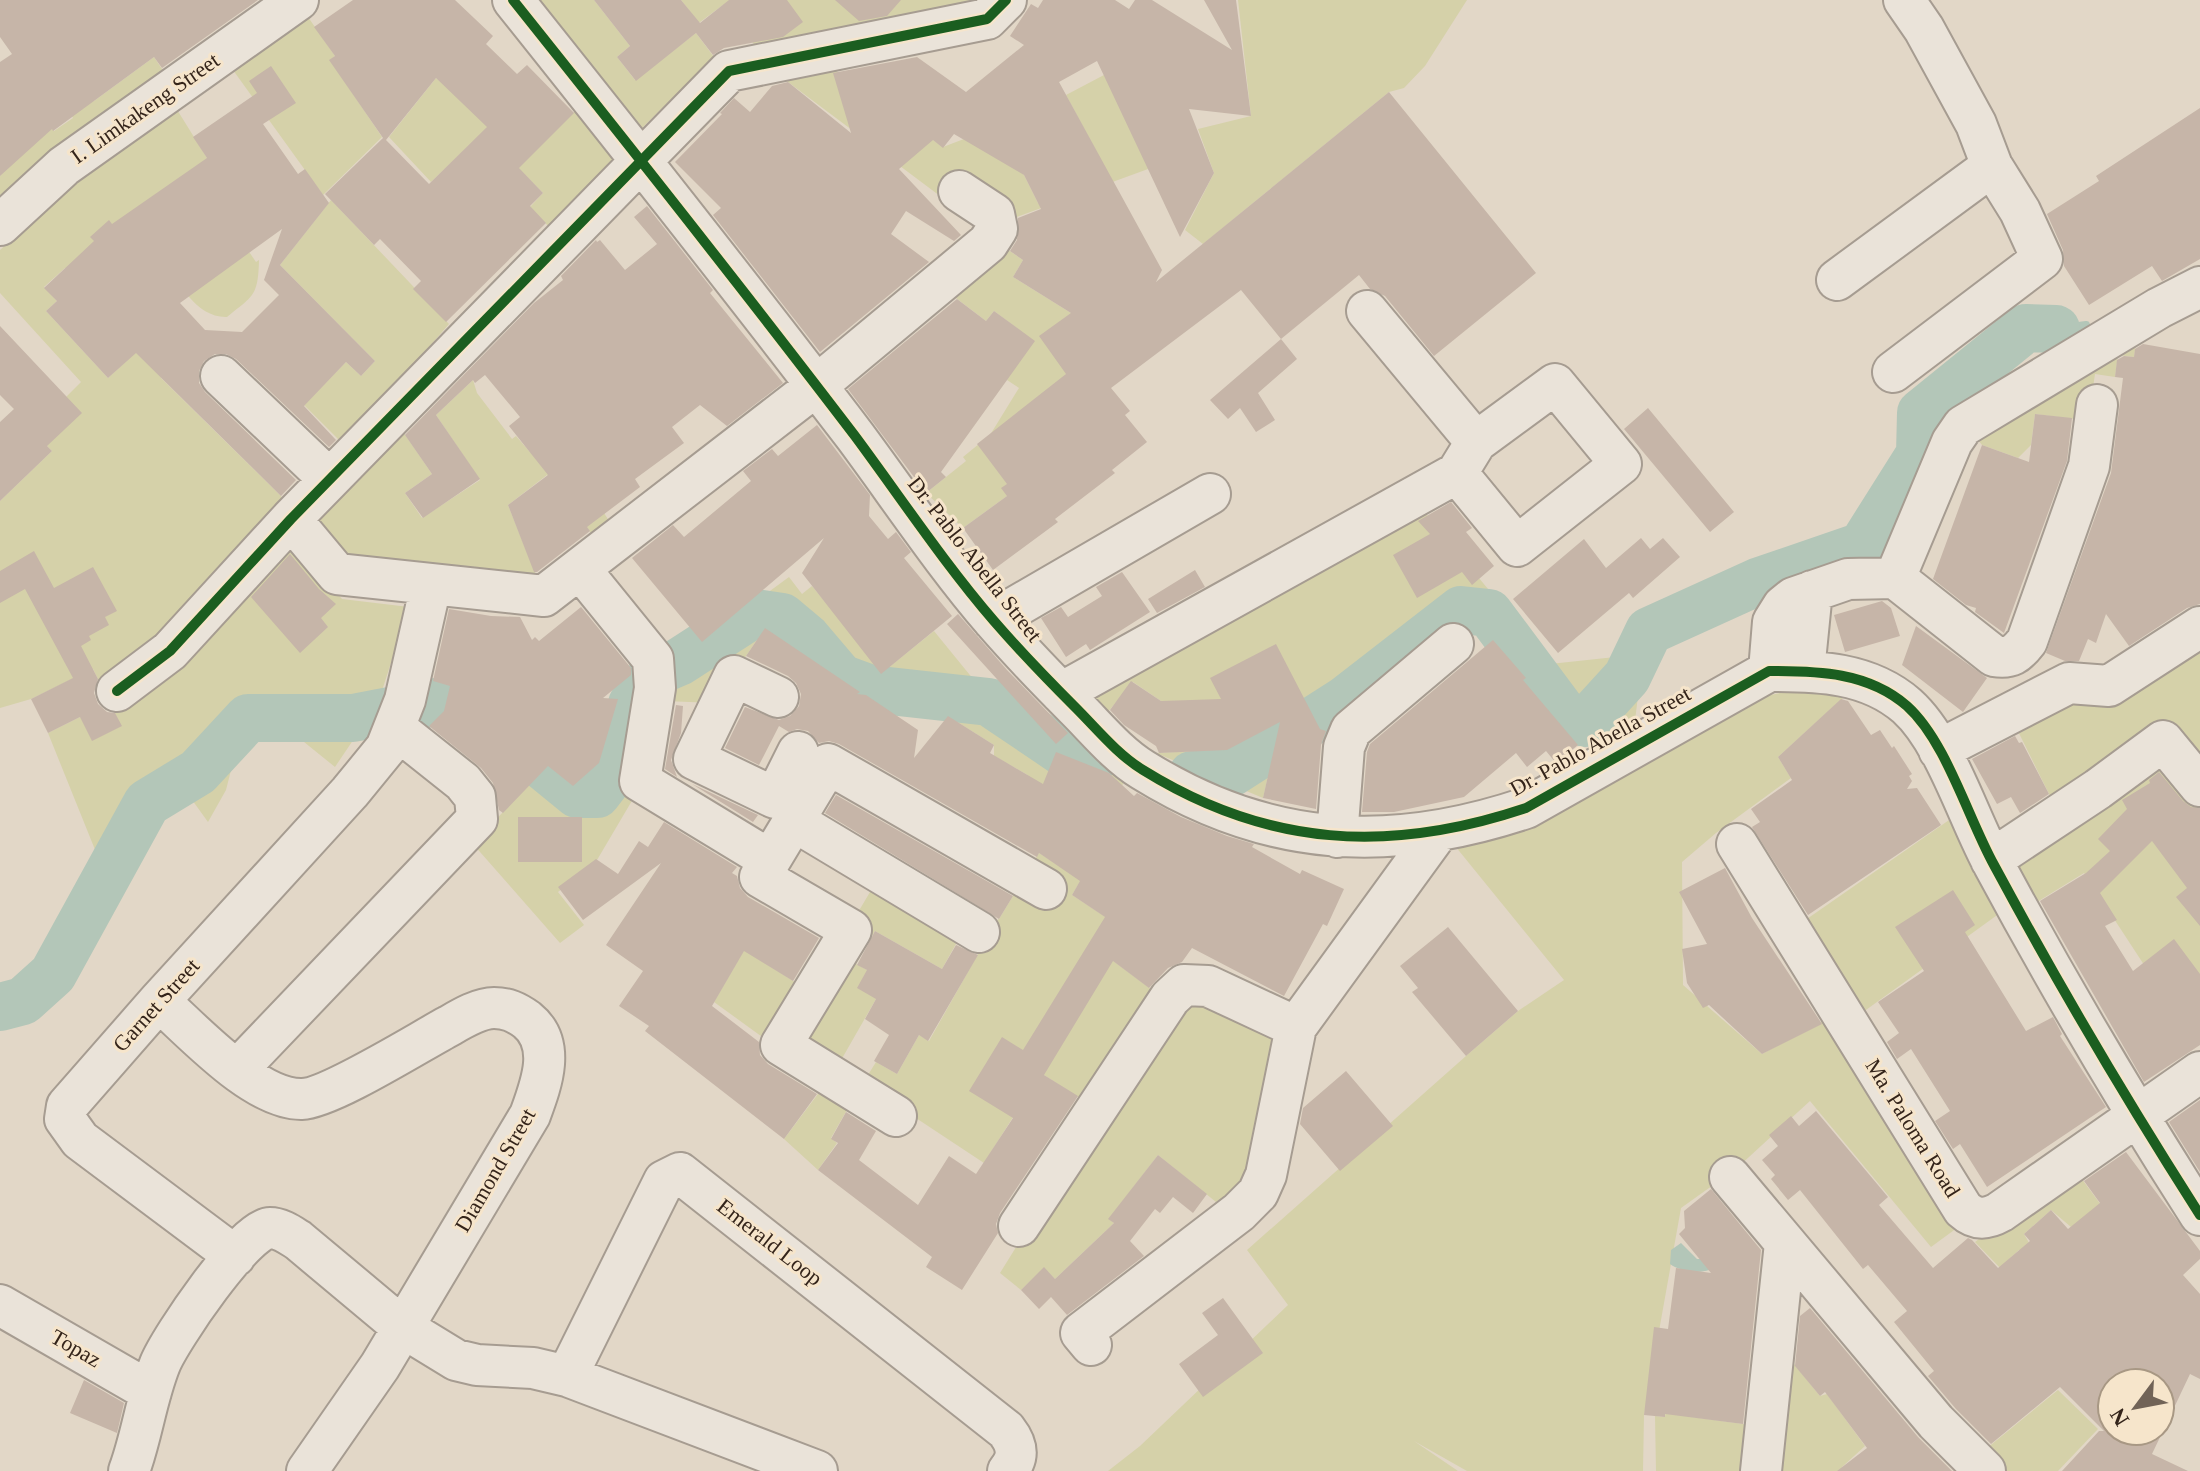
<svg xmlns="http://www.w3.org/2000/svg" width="2200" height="1471" viewBox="0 0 2200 1471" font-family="'Times New Roman',serif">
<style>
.green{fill:#d5d1a9}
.water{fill:#b3c6b8}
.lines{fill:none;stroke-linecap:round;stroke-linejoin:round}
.stream{stroke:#b3c6b8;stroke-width:8}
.river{stroke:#b3c6b8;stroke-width:48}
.building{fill:#c6b5a8;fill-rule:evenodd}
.minor-casing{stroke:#a69c91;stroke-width:44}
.minor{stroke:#eae3d9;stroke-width:40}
.cycleway-casing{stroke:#f6e5cb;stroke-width:15}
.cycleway{stroke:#1b5e20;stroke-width:10}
.labels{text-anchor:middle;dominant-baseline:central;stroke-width:6;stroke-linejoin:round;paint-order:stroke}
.street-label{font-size:22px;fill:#34241a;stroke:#f6e5cb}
</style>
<rect width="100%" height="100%" fill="#e2d7c7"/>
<path class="green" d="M539,0H594L630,46L617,57L635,80L696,33L714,57L641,129Z
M681,0H991L757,48L723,5L692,28L689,10Z
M1238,0H1467L1425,66L1404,88L1389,92L1203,244L1185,230L1214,173L1198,129L1251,116Z
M308,17L335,56L330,60L382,137L323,195L233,70Z
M154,57L164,72L51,153L0,197V176L44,118L54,131L73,118L65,104L94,101Z
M831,67L943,147L977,134L1024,175L1038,203L1095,149L1066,95L1104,75L1159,165L984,229L780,76Z
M436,78L531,155L579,107L619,156L550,228L530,207L543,193L483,132L431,182L389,137Z
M176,108L207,158L241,240L256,262L259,260C258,296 254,295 227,317C196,318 179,282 161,259L65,268L44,287L57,301L46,311L108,378L149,340L176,354L161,378L281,496L294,545L342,599L409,607L378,703L335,767L283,725L244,719L226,790L208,822L177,779L148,793L102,867L48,733L80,717L121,726L93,669L31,699L0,708V501L52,451L47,446L66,397L81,382L0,293V250L90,168Z
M331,200L449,324L344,445L304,405L346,362L361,376L375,361L280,265Z
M1001,245L1023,260L1013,277L1071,313L1066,374L1007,484V496L963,528L926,493L966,461L963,457L990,435L1019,388L1007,380L1018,329L994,311L986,321L952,295Z
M2136,343L2134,357L2118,355L2115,377L2095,374L2092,394L2082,420L2035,414L2031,445L2018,458L1982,445L1973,434Z
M473,380L477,393L512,439L516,436L529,451L604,513L611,524L594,537L547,475L508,505L538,580L355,570L298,519L395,420L432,474L405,493L422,518L480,480L436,415Z
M1408,492L1550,664L1643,654L1635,721L1578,745L1493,640L1455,627L1311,727L1290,751L1274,750L1263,798L1156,753L1216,750L1161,701L1133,682L1107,713L1070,675Z
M789,577L802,594L812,586L883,672L934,631L978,685L1005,689L1056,744L1074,727L1126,779L1107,810L1044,789L1026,774L994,756V745L927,703L871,697L765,628L714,703L665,701L633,799L597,860L558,892L584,925L560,943L473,844L547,765L581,785L599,762L624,677L666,658L695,635L702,641Z
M2200,613V979L2167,1000L2084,873L2037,902L1998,829L2052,800L2004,703L2101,680Z
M1802,688L1845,696L1778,757L1791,778L1716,833L1682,862L1683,985L1762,1054L1825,1020L1961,1225L1931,1247L1810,1101L1737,1168L1681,1208L1644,1415L1643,1471H1467L1414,1441L1458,1471H1108L1140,1446L1288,1305L1247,1250L1466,1056L1518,1011L1564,980L1451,841L1550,815L1656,759L1757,698Z
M1952,818L2000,913L1859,1015L1804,921Z
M1039,853L1081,880L1072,895L1124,929L1108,957L1159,995L1081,1099L1041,1073L984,1163L863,1083L876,1062L897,1074L919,1035L929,1041L978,954L957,942L942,969L875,931L856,964L867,970L876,999L840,1062L795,1042L854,919L876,882L971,934L999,919Z
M744,950L806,989L772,1044L714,1002Z
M1183,996L1278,1032L1253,1183L1216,1202L1158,1155L1109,1219L1114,1223L1055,1279L1044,1268L1021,1290L1000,1273L1102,1109Z
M824,1086L852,1101L831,1138L837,1143L818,1170L784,1139Z
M2073,1167L2101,1205L2071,1227L2051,1210L2024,1234L2033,1250L2026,1257L2019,1250L2008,1260L2006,1274L1975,1242Z
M1673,1343L1692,1417L1750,1425L1752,1471H1656L1655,1416L1665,1417Z
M1786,1354L1820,1396L1827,1394L1865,1446L1842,1467L1844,1471H1780Z
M2058,1390L2098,1429L2058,1471H2000L1981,1453Z"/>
<path class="water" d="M1681,1243L1697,1259H1705L1709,1270C1698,1274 1679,1271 1670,1264L1671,1250Z"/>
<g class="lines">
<path class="stream" d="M2056,329L2086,325"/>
<path class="river" d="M665,668L679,662L755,613L782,617L807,638L841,678L871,689L989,702L1063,752L1095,758
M1192,775L1231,773L1345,700L1461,610L1489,613L1568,719L1585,723L1627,677L1649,631L1757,582L1862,546L1920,454L1921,413L2026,328L2056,329
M0,1007L23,1001L53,974L147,803L198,772L248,718H353L441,701L478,713L577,794H597L616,769L632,704L643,685"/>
</g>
<path class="building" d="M0,0H258L162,68L154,57L53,131L52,129L0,176V62L12,54L0,37Z
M353,0H455L493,36L486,44L517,74L527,65L574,113L519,168L543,193L530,206L546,223L446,322L413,289L421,281L380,239L374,245L325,194L383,138L329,60L335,56L314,27ZM436,78L487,127L429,184L386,140Z
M594,0H681L700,23L729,0H787L803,22L783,37L724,48L713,55L696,33L636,81L617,57L630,46Z
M835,0H901L887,16L859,21Z
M1043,0H1115L1129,9L1135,0H1152L1232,50L1204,0H1236L1251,116L1189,109L1214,173L1180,237L1097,61L1059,82L1162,270L1156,282L1389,92L1536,273L1434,356L1385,296L1370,289L1359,275L1281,339L1241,290L1111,388L1130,411L1125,415L1147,442L1112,470L1115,473L1055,519L1058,522L993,570L963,528L1007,496L1001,488L1007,484L977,444L1066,374L1039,336L1071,313L1013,277L1023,260L1010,251L1017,240L1018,218L1041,209L1024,175L954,134L943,148L933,140L899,169L961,235L954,241L906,211L891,234L929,262L820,352L713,215L721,208L675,162L722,114L720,113L734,98L750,112L772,86L788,82L851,133L833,73L917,57L966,92L1024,45L1010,36L1031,4L1038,8Z
M271,66L296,103L263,124L298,174L305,169L329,203L280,265L375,361L361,376L346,362L304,406L336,440L329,447L236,359L226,354H215L204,361L199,371V383L205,392L296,480L281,496L136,353L108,378L46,311L57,301L44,288L94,241L90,237L109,220L112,224L207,158L193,137L257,93L249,81ZM282,229L264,280L279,295L242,332L205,330L180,303Z
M2200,108V259L2162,281L2152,266L2089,305L2064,266L2063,250L2047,214L2099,181L2096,176Z
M647,206L713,290L710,293L783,383L727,426L700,405L672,427L684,443L635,479L640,487L587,527L590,531L537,572H534L508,505L548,475L509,426L520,417L485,375L475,383L473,380L436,415L480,479L423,518L405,493L432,474L405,435L534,303L563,280L561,276L596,240L597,242L600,240L625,270L657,244L634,217Z
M957,299L986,321L994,311L1035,341L941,472L946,477L926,493L848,389Z
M0,326L82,413L47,446L52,451L0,501V422L14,409L0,395Z
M1281,339L1297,359L1258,393L1275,420L1256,432L1240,408L1228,419L1210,400Z
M2143,344L2200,354V604L2187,608L2129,646L2106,614L2096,643L2088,639L2079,661H2065L2046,653L2111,473L2123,378L2115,377L2117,360L2124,356L2134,357L2135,349Z
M1648,408L1734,512L1710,532L1624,429Z
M2035,414L2072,418L2067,461L2004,633L1975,612L1976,608L1966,605L1933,579L1982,445L2029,462Z
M817,425L870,495L869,516L888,539L896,532L911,552L904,558L952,616L881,674L802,573L824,538L702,642L632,558L673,525L684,537L751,481L743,471L772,449L778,456Z
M1451,502L1472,528L1466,532L1494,566L1472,585L1462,572L1417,598L1393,555L1430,534L1418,521Z
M1641,538L1650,549L1663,538L1680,557L1633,598L1629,593L1558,653L1513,599L1584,539L1606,568Z
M34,551L54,588L93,567L117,611L105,617L109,625L89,636L91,640L81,646L98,679L94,693L98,704L107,712L115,713L122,726L92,741L80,717L48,733L31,699L73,678L25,589L0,603V571Z
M290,554L319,589L336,604L321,618L328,627L300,653L251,597Z
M1195,570L1205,587L1157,613L1148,599Z
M1122,572L1150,612L1090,650L1086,644L1066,657L1041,618L1061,607L1068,617L1102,596L1096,587Z
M1882,601L1891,608L1900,636L1845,652L1834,615Z
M581,607L631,668V675L603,698L618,699L599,763L573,786L548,766L503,813L499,810L493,783L481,768L429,726L444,711L450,686L433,681L449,609L491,616L520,617L532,640L535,637L539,641Z
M958,614L1007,670L1068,733L1056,744L947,624Z
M1916,626L1987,678L1963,712L1902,665Z
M765,628L860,692L857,694L866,695L918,730L914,758L948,716L994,745L990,753L1043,784L1056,752L1109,773L1134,796L1137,793L1181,817L1227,836L1254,844L1252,847L1300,874L1302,870L1344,889L1327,926L1323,924L1284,996L1192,948L1182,962L1168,968L1149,988L1113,961L1044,1075L1078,1096L1000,1213L996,1224L998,1233L962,1290L926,1267L932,1257L818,1170L838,1143L831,1139L846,1112L876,1131L859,1160L918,1205L949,1156L976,1174L1013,1118L969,1091L1002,1037L1023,1050L1105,917L1072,895L1080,881L1039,853L1037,857L839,744L829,741L819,743L808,731L797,729L789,732L779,726L759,765L725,748L745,707L779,720L790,716L799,706L801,694L796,683L788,676L746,656Z
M1493,640L1526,678L1523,680L1578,745L1556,763L1546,751L1527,767L1516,753L1464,797L1394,812H1362L1367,752L1370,744Z
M1276,644L1320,729L1326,731L1321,745L1316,809L1263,798L1280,722L1227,750L1159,753L1156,746L1124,725L1110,710L1131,681L1161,701L1221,699L1210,678Z
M1841,699L1848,701L1871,735L1880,730L1892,748L1894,746L1912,774L1909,776L1912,781L1907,789L1917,788L1941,825L1808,915L1752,827L1760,822L1751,809L1792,780L1778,757Z
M676,705L683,706L681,733L671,760L677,777L665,769Z
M2015,736L2019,743L2022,742L2049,794L2020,813L2011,797L1997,804L1972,759Z
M2159,772L2183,801L2191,807L2200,808V926L2176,897L2187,888L2152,841L2100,893L2117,920L2105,926L2133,971L2174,939L2200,974V1045L2144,1082L2040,901L2086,873L2110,851L2098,839L2127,809L2122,800L2150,783L2149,780Z
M692,784L758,815L753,822Z
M836,795L1013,896L999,919L825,813Z
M518,817H582V862H518Z
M664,822L737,867L732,873L737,876L740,888L748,897L819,938L793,981L744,951L712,1006L759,1042L760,1055L768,1064L817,1094L784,1139L645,1031L649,1026L619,1006L643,971L606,945L661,863L583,920L558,887L596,859L618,874L639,841L648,847Z
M1725,868L1752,918L1822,1024L1762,1054L1709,1005L1703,1008L1687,983L1682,949L1707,944L1679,892Z
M1953,890L1975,925L1965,932L2026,1031L2053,1017L2062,1034L2060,1036L2106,1107L1987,1187L1960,1144L1953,1149L1935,1121L1950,1111L1911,1049L1897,1059L1887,1042L1899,1033L1878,1002L1924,971L1895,927Z
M1448,927L1518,1011L1466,1056L1412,992L1418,988L1400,966Z
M875,931L942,969L956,945L978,955L928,1041L919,1035L897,1074L874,1061L889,1035L865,1019L876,999L857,988L867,970L857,965Z
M1346,1071L1393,1126L1340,1171L1300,1124L1303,1108Z
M2200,1100V1172L2169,1122Z
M1816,1111L1888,1197L1879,1205L1933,1268L1968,1238L1972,1240L1998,1268L2030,1241L2024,1234L2051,1210L2068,1229L2100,1203L2084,1181L2126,1152L2200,1251V1259L2183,1275L2200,1294V1379L2190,1374L2152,1454L2188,1471H2062L2099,1431H2104L2060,1387L1991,1444L1956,1409L1928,1376L1934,1371L1894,1322L1907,1311L1868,1265L1863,1269L1800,1190L1788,1200L1771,1179L1775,1175L1762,1160L1778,1146L1769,1135L1791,1116L1799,1126ZM2112,1383H2160V1431H2112Z
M1158,1155L1207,1194L1193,1213L1173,1197L1160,1213L1155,1209L1130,1241L1144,1256L1067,1315L1051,1297L1039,1309L1021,1290L1044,1267L1055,1279L1114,1223L1108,1219Z
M1711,1189L1761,1250L1743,1424L1665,1414V1417L1644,1415L1654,1327L1668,1329L1676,1268L1711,1273L1679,1234L1685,1228L1684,1211Z
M1223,1298L1263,1353L1203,1397L1179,1364L1218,1335L1202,1313Z
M1810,1308L1918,1437L1952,1471H1837L1867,1448L1825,1392L1820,1396L1795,1366L1800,1316Z
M84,1380L124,1403L117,1433L70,1413Z"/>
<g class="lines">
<defs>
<path id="minor" d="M513,0C628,144 743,289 855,436C901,498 944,563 994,621C1020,651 1048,680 1076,708C1097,729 1117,754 1143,770C1267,847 1389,854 1526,808L1769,671C1818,671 1868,672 1907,706C1946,741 1968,818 1994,865C2058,984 2127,1101 2200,1215
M0,225L64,166L298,0
M1837,280L1992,166
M1367,311L1476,442
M1893,372L2042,259L2020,211L1992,166L1976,124L1924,29L1904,0
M221,376L329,479
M291,519L337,574L544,596L816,386L988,243L997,229L994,214L959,191
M580,569L653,659L655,688L640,781L770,860
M1895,578L1994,656C2011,659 2017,654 2027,641L2089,466L2097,405
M993,620L1210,494
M1769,671L1773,622L1783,606L1793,598L1848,579L1895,578L1952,442L1963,426L2159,308L2200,287
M1804,671L1812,591
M117,691L170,651L291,519L729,71L987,19L1006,0
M1061,693L1457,473L1476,442L1555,384L1621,464L1517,546L1457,473
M778,697L734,676L694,759L775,798L798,752
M1939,750L2069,683L2109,686L2200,627
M794,821L979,932
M1337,837L1344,747L1351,730L1453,644
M1737,844L1963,1209C1975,1220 1986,1220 2000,1212L2200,1072
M1991,860L2098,789L2163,741L2200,786
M159,1001C193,1031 255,1100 302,1099C330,1098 419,1042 449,1026C461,1019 479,1008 494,1008C507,1008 516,1012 527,1020C557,1044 541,1085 530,1115L380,1366L307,1471
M237,1070L477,819L475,797L463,782L395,728
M896,1116L781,1045L851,930L760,877L828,764L1046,889
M1730,1177L1936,1422L1985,1471
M1019,1226L1170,998L1184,985L1208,986L1296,1027L1437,833
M235,1256L80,1140L65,1119L67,1106L159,1001L350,792L386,748L405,700L431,585
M0,1305L151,1392
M1091,1345L1081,1333L1239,1212L1258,1193L1266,1175L1296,1027
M567,1376L664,1181L680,1173L1006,1430C1017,1444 1020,1456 1008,1471
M129,1471C142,1436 146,1399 160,1364C170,1339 245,1228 270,1228C280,1228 290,1235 298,1240L402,1327L456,1360L477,1365L533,1368L567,1376L817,1471
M1761,1471L1785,1243"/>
</defs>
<use href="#minor" class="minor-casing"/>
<use href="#minor" class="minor"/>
<defs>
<path id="cycleway" d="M513,0C628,144 743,289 855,436C901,498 944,563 994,621C1020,651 1048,680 1076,708C1097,729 1117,754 1143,770C1267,847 1389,854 1526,808L1769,671C1818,671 1868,672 1907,706C1946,741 1968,818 1994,865C2058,984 2127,1101 2200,1215
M117,691L170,651L291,519L729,71L987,19L1006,0"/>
</defs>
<use href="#cycleway" class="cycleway-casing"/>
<use href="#cycleway" class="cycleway"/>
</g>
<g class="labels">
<g class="street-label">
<text transform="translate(145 108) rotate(-35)">I. Limkakeng Street</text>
<text transform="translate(975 559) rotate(52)">Dr. Pablo Abella Street</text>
<text transform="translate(1600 741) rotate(-29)">Dr. Pablo Abella Street</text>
<text transform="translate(156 1005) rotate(-48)">Garnet Street</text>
<text transform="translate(1913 1128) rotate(58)">Ma. Paloma Road</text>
<text transform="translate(495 1170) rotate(-60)">Diamond Street</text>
<text transform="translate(770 1242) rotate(38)">Emerald Loop</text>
<text transform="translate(76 1348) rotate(30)">Topaz</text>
</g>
</g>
<g transform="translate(2136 1407) rotate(238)"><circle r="38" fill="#f6e5cb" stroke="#a89884" stroke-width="2"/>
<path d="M0-6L14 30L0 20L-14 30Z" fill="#716357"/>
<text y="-12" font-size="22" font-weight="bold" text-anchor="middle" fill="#34241a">N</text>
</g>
</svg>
